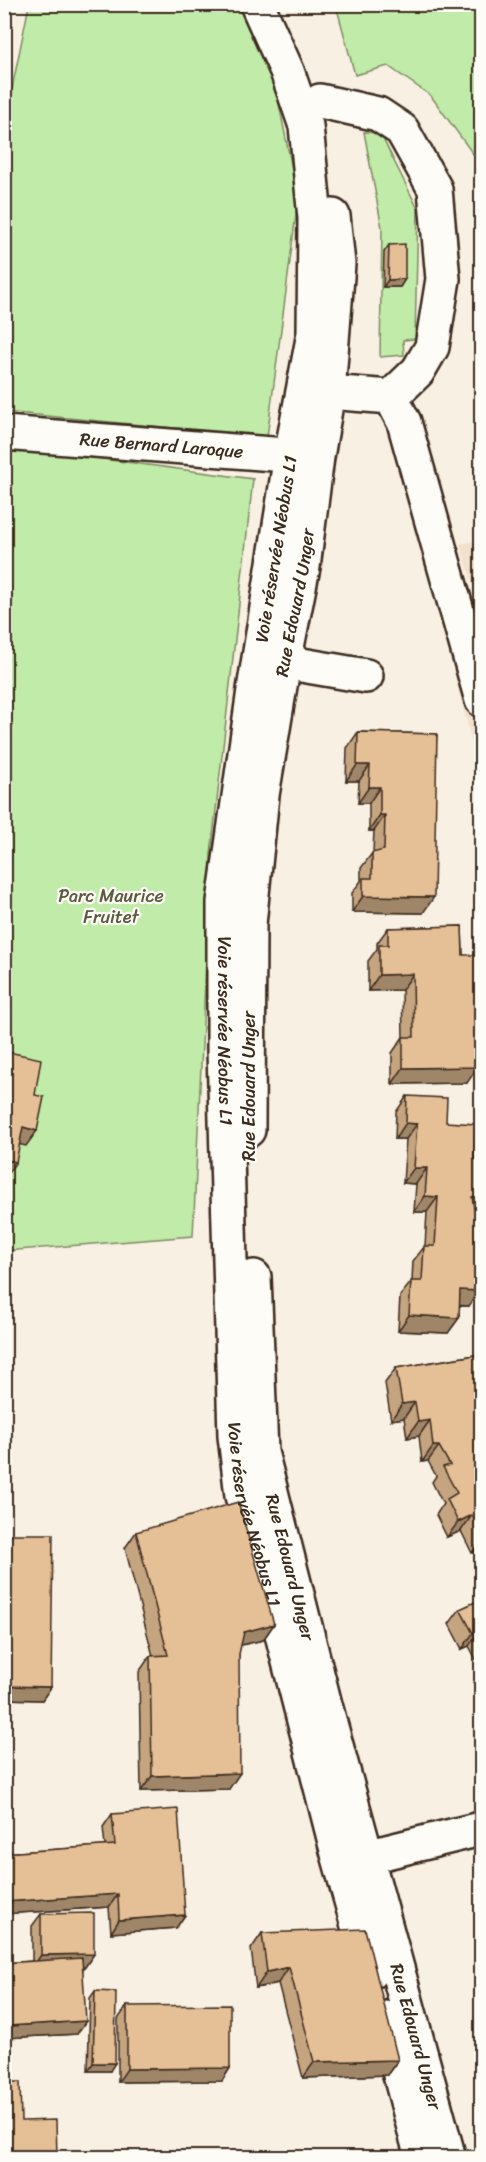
<svg xmlns="http://www.w3.org/2000/svg" width="486" height="2162" viewBox="0 0 486 2162" font-family="Sriracha,sans-serif">
<style>
.built{fill:#f2e1cc}
.green{fill:#c1eba8;stroke:#7e8a63;stroke-width:1.5}
.lines{fill:none;stroke-linecap:round;stroke-linejoin:round}
.minor-casing{stroke:#3b2a1e;stroke-width:38}
.minor{stroke:#fdfcf7;stroke-width:33}
.wall{fill:#c5a480;stroke:#3b2a1e;stroke-width:1.5}
.shaded-wall{fill:#a08668;stroke:#3b2a1e;stroke-width:1.5}
.building{fill:#e5bf95;stroke:#3b2a1e;stroke-width:1.5}
.labels{text-anchor:middle;dominant-baseline:central;stroke-width:4.5;stroke-linejoin:round;paint-order:stroke}
.street-label{font-size:18px;fill:#3b2a1e;stroke:#fdfcf7}
.park-label{font-size:18px;fill:#5c5a40;stroke:#fdfcf7}
</style>
<rect width="100%" height="100%" fill="#f8f0e3"/>
<filter id="ink" filterUnits="userSpaceOnUse"><feTurbulence type="fractalNoise" baseFrequency=".0167" numOctaves="2"/><feDisplacementMap in="SourceGraphic" scale="12" xChannelSelector="R" yChannelSelector="G"/><feConvolveMatrix kernelMatrix="1 2 1 2 8 2 1 2 1" color-interpolation-filters="sRGB"/></filter>
<g filter="url(#ink)">
<path class="built" d="M481,540H482L481,611L460,544Z
M481,684V768L475,753L457,685Z"/>
<path class="green" d="M29,5H243L274,79L298,199L267,437L5,412V123Z
M336,5H481V165L431,96L388,66L355,75Z
M364,132L380,133L418,209L415,339L403,340L404,355L380,357L382,228Z
M5,446L253,479L211,854L193,1236L5,1251Z"/>
<g class="lines">
<defs>
<g id="minor">
<path id="s1" d="M257,4L287,71L306,126L315,218L314,333L291,455L254,690L224,902V1050L235,1436L242,1496L272,1595L338,1854L371,1972"/>
<path d="M320,101L378,114L402,130L435,189L443,279L432,347L418,371L391,397"/>
<path d="M328,392L391,397L404,422L482,700"/>
<path id="s2" d="M4,433L312,457"/>
<path d="M284,662L366,676"/>
<path id="s3" d="M248,1130L249,924L262,795L284,662L303,567L317,457L328,392L338,264L333,216"/>
<path id="s4" d="M254,1277L261,1452L325,1705L449,2158"/>
<path d="M366,1857L476,1830L482,1831"/>
<path d="M385,2018L422,2158"/>
</g>
</defs>
<use href="#minor" class="minor-casing"/>
<use href="#minor" class="minor"/>
</g>
<path class="wall" d="M389,245L405,279L400,287H383L384,252Z
M358,732L437,734L423,913L352,912V893L361,881V868L373,852L374,831H369V803H358L359,781H346L347,748Z
M462,926L467,1083L392,1084V1053L403,1037L402,990L368,991V961L377,949V943L388,928Z
M407,1096L446,1122L474,1159L480,1196L473,1205L469,1306H459V1318L448,1333L398,1331L400,1296L412,1281L413,1261L425,1246L427,1212H414L416,1184L403,1183L406,1139H395L396,1112Z
M482,1354V1548L472,1553L461,1531L447,1537L436,1515L443,1504L432,1482L436,1476L428,1461L422,1462L419,1436L407,1438L404,1418L391,1420L385,1383L396,1368Z
M136,1532L274,1624L263,1640L240,1645L239,1654L229,1789L141,1791L139,1672L150,1656H153L125,1548Z
M9,1534L51,1687L42,1700L4,1699V1540Z
M482,1599V1671L469,1646L462,1649L449,1624L460,1609Z
M112,1814L185,1915L176,1928L111,1933L109,1907L4,1914V1853L105,1846L103,1827Z
M41,1914L94,1954L85,1967H83L77,2034L4,2038V1963L32,1961V1926Z
M262,1933L398,2060L387,2075L303,2078L278,1983L256,1988L251,1949Z
M95,1991L110,2071H88L90,1998Z
M127,2006L230,2068L222,2081L118,2082V2019Z"/>
<path class="shaded-wall" d="M405,279L400,287H383L388,280Z
M357,765H370L359,781H346Z
M369,787H380L369,803H358Z
M380,815H385L374,831H369Z
M363,896L434,897L423,913L352,912Z
M413,974L402,990L368,991L379,975Z
M478,1067L467,1083L392,1084L403,1068Z
M406,1123L417,1124L406,1139H395Z
M23,1127L37,1131L26,1146L12,1143Z
M4,1159L16,1162L5,1177H4Z
M414,1168H427L416,1184L403,1183Z
M425,1196L438,1197L427,1212H414Z
M480,1196L469,1212L472,1197Z
M460,1290L480,1291L469,1306L449,1305Z
M409,1315L459,1318L448,1333L398,1331Z
M415,1402L404,1418L391,1420L402,1404Z
M430,1420L419,1436L407,1438L418,1422Z
M433,1446H439L428,1461L422,1462Z
M472,1515L461,1531L447,1537L458,1522Z
M482,1539V1548L472,1553Z
M274,1624L263,1640L233,1647L244,1632Z
M480,1630L469,1646L462,1649L473,1633Z
M7,1686L51,1687L42,1700L4,1699V1690Z
M240,1773L229,1789L141,1791L152,1776Z
M118,1894L109,1907L4,1914V1902Z
M185,1915L176,1928L111,1933L119,1920Z
M94,1954L85,1967L32,1968L41,1955Z
M289,1967L278,1983L256,1988L267,1972Z
M86,2021L77,2034L4,2038V2031L8,2026Z
M398,2060L387,2075L303,2078L314,2062Z
M93,2063H115L110,2071H88Z
M230,2068L222,2081L118,2082L127,2069Z"/>
<path class="building" d="M405,244V279L388,280L389,245Z
M358,732L437,734L434,897L363,896V878H372V853L384,850L385,815H380V787H369L370,765H357Z
M462,926L463,955H477L478,1067L403,1068V1037H414L413,974L379,975V945H388V928Z
M4,1051L41,1059L35,1095L44,1097L37,1131L23,1127L16,1162L4,1159Z
M407,1096L447,1098L446,1122L476,1124L474,1159L482,1160V1171L480,1196L472,1197L475,1213L482,1214V1260L480,1291L460,1290L459,1318L409,1315L411,1281H422L424,1246H435L438,1197L425,1196L427,1168H414L417,1124L406,1123Z
M482,1354V1535L472,1515L458,1522L447,1499L457,1493L443,1467L450,1465L439,1446H433L430,1420L418,1422L415,1402L402,1404L396,1368Z
M238,1502L274,1624L244,1632L239,1654L240,1773L152,1776L150,1656L168,1655L136,1532Z
M9,1534H53L51,1687L7,1686Z
M482,1599V1633L480,1630L473,1633L460,1609Z
M178,1809L185,1915L119,1920L118,1894L4,1902V1853L115,1845L112,1814Z
M94,1913V1954L41,1955V1914Z
M365,1929L398,2060L314,2062L289,1967L267,1972L262,1933Z
M82,1958L86,2021L8,2026L4,1963Z
M95,1991L116,1992L115,2063H93Z
M230,2005V2068L127,2069V2006Z
M4,2082H20L21,2121L56,2120L57,2157H4Z"/>
</g>
<g class="labels">
<g class="street-label">
<text stroke="none"><textPath href="#s2" startOffset="158">Rue Bernard Laroque</textPath></text>
<text transform="translate(276 549) rotate(-81)">Voie réservée Néobus L1</text>
<text stroke="none"><textPath href="#s3" startOffset="531">Rue Edouard Unger</textPath></text>
<text stroke="none"><textPath href="#s1" startOffset="1044">Voie réservée Néobus L1</textPath></text>
<text transform="translate(249 1086) rotate(-90)">Rue Edouard Unger</text>
<text stroke="none"><textPath href="#s1" startOffset="1530">Voie réservée Néobus L1</textPath></text>
<text stroke="none"><textPath href="#s4" startOffset="294">Rue Edouard Unger</textPath></text>
<text stroke="none"><textPath href="#s4" startOffset="780">Rue Edouard Unger</textPath></text>
</g>
<g class="park-label">
<text x="111" y="896">Parc Maurice<tspan x="111" dy="21">Fruitet</tspan></text>
</g>
</g>
<rect width="486" height="2162" fill="none" stroke="#fdfcf7" stroke-width="24"/>
<rect x="12" y="12" width="462" height="2138" fill="none" stroke="#3b2a1e" stroke-width="2" filter="url(#ink)"/>
</svg>
